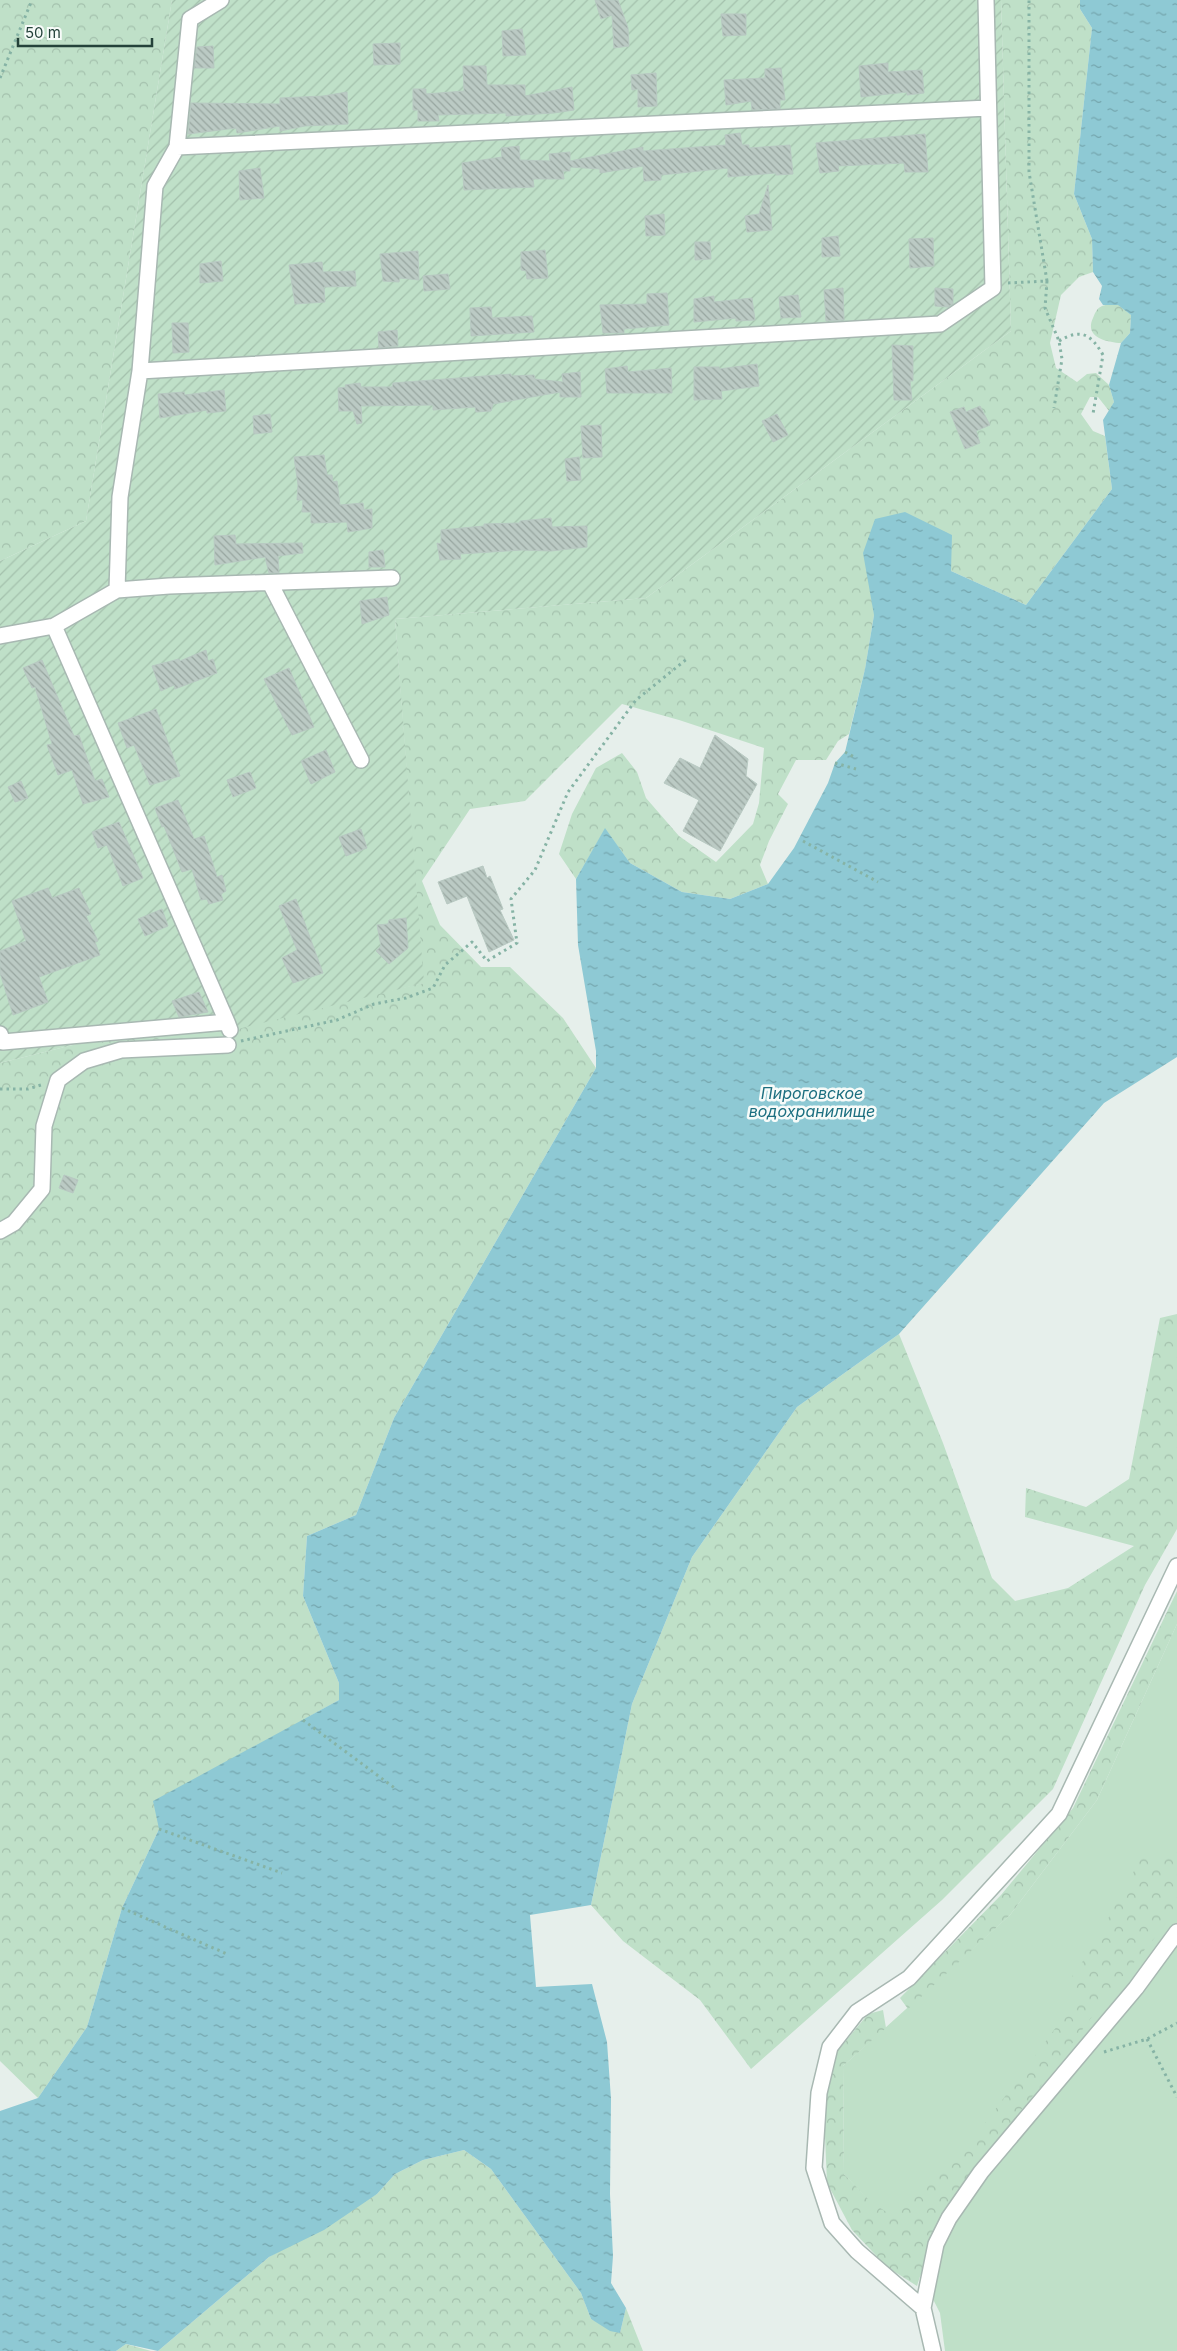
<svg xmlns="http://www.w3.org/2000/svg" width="1177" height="2351" viewBox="0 0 1177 2351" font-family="Inter,sans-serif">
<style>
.grass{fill:#bfe0c8}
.forest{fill:url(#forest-crowns)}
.garden{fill:url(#garden-furrows)}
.water{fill:url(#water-ripples)}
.building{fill:url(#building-back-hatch);stroke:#b8c9c2}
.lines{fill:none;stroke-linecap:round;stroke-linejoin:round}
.minor-casing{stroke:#a8b8b2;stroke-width:18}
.path{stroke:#86b3a5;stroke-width:3;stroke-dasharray:2.5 4;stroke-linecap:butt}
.minor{stroke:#fff;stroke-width:15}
.labels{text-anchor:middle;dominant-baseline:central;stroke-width:5;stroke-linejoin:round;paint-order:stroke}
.water-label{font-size:16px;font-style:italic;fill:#1c6f80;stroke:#f7fbf9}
</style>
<defs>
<pattern id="forest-crowns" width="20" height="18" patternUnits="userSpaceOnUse" patternTransform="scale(1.25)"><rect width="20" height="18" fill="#bfe0c8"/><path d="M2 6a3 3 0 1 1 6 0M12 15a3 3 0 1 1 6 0" fill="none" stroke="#a4c1ad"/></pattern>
<pattern id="garden-furrows" width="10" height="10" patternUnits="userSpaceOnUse" patternTransform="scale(1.25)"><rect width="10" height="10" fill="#bfe0c8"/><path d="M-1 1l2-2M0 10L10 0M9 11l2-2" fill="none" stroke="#a4c1ad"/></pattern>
<pattern id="water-ripples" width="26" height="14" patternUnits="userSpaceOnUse" patternTransform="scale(1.25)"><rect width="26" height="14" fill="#8ec9d4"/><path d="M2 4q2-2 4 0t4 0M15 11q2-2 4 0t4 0" fill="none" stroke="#74a5ad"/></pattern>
<pattern id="building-back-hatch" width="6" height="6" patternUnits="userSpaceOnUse" patternTransform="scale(1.25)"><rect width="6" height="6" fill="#bbcac4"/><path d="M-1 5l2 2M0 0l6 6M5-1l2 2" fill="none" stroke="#98a6a0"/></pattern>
</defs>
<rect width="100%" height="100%" fill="#e6efeb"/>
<path class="grass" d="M1177,1624V2351H945L940,2313L891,2216L871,2203L844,2174L843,2066L1010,1915L1097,1800Z"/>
<path class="forest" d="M0,0H172L86,521L0,561Z
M1001,0H1080V9L1092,28L1074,194L1092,239L1093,272L1079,277L1061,295L1050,343L1056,368L1077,382L1087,374L1096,373L1109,385L1114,402L1109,411L1098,397H1090L1081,414L1093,431L1105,436L1112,489L1026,605L951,571L872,566L874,615L865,669L849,734L838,741L826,760H796L778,794L788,804L769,841L760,865L768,884L730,899L682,892L630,863L605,829L576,879L559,854L572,814L596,768L622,753L637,772L646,798L679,836L716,862L753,824L759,803L764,748L679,720L622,704L525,801L470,809L422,881L440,925L481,967H510L563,1018L596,1068L394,1418L356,1515L307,1536L303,1596L339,1683V1700L303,1720L159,1829L122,1908L87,2027L38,2098L0,2061V1063L93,1040L334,1004L423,983L395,619L646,598L1011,331Z
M1118,304L1131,315L1130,333L1121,343C1106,342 1084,337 1093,318C1095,313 1097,308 1102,306C1106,304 1113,305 1118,304Z
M1177,1314V1529L1145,1585L1053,1789L942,1900L751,2069L700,2000L623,1941L591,1905L632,1704L692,1557L797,1407L899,1334L943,1443L992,1578L1015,1601L1068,1588L1134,1546L1025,1517L1026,1488L1086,1507L1129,1479L1160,1318Z
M1177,1591V1624L1097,1800L1010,1915L908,2009L900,1998L1001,1895L1073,1808Z
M1177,1852V1911L1116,1984L1040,2087L977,2163L938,2220L917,2286L887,2267L852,2230L827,2183L824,2113L831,2059L868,2014L883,2010L886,2028L843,2066L844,2174L871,2202L891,2215L960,2157L1080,1995L1069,1981L1092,1948L1141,1858Z
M464,2150L491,2169L581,2293L591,2319L620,2333L626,2308L643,2351H158L269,2257L377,2194L395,2174L423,2160Z
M126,2344L151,2351H116Z"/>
<path class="garden" d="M172,0H1001L1011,331L646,598L395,619L424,983L230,1031L93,1040L0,1063V561L86,521Z"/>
<path class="water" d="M1080,0H1177V1057L1104,1103L899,1334L797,1407L692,1557L632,1704L591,1905L530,1915L536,1987L592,1984L607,2042L611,2099L610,2194L613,2256L611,2283L626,2308L620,2333L610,2331L591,2319L581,2293L491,2169L464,2150L423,2160L395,2174L377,2194L324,2230L269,2257L158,2351L126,2344L116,2351H0V2111L38,2098L87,2027L122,1908L159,1829L153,1801L339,1700V1683L303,1596L307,1536L356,1515L394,1418L596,1068V1051L578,945L576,879L605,828L630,863L682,892L730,899L768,884L794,848L828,783L835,763L845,752L865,669L874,615L863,553L875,519L905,512L952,535L951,571L1026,605L1112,489L1103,420L1114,402L1109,385L1121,343L1130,333L1131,315L1118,305H1103L1099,299L1102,286L1093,272L1092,239L1074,194L1092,28L1080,9Z"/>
<path class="building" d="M595,0H618L628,28L629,46L614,48L612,15L601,19Z
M721,14H746V35L723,36Z
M522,29L526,55L503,56L502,31Z
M400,43V64L374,65L373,44Z
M213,46L214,68H194L197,47Z
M888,63V72L922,70L924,93L907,95V92L861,97L859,66Z
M463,66H486L487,85H525V96L572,87L574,110L554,113L506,116V113L438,115L439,121H418V110H413V89H426V94L464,91Z
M781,68L785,100H780V109L752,110L751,101L726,105L724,80L765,78V69Z
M656,73L657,106L638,107V89L632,90L631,75Z
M347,92L348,124L305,126L280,131V126L237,133L236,128L188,134L191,103L280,104V98L323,96Z
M740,133L742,145H749V148L790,145L793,174L776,175V173L728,177V168L661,175V180L644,181L643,166L600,173V169L570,167V171H563L564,179H533L534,187L464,190L462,163L502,157L501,148L519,146L520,160L550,161L549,154L570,152V161L643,147V151L726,145L725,135Z
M925,134L928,172H905L904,163L838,166L839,171L820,173L816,143Z
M260,168L264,198L240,200L239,171Z
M768,185L772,230L747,232L745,216L759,214Z
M664,214L665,235L646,236L645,216Z
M838,236L840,256L822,257V238Z
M933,238L934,266L910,268L909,239Z
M695,242H710L711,259L695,260Z
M545,250L548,278L527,279L526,271L521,270V252Z
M418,251L419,280L400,278L399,282L383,281L380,254Z
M221,261L223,281L200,283V264Z
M322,262L323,272L355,271L356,286L324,287L325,302L295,304L289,265Z
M448,274L450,289L424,291L423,276Z
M843,288L844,320L826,321L824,290Z
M935,288L953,289V304L948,307L935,306Z
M667,293L669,325L624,329V333H603L600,305L647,304V294Z
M798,295L801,317L781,318L779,297Z
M714,296V302L752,298L755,320L736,321V318L694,322V299Z
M491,307L492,318L532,316L534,332L471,336L470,308Z
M172,323H188L189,352L173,353Z
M397,330L398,346L379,348L378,332Z
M892,345L913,346V381H910L912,400H894Z
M757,364L759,386L721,391L722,399L694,400V367H719V369Z
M627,366L628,372L671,368L672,393H607L605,369Z
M580,372L581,397H560V392L493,404L491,411L476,412L475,407L433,410V405L361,406L362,423L357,424L353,411H339L338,388L346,387L345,385L360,383L361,387H392L393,383L511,374V376L534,375L535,379L563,382L562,374Z
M224,390L226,411L207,413V410L160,418L158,394L184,392L185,395Z
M980,406L990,425L976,431L980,443L965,449L950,412L964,407L966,412Z
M270,414L272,432L254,434L253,416Z
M777,414L788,435L773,442L762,421Z
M601,425L602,457L583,458L581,426Z
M324,455L327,475H332L333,482L337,481L340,505L363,503L364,510L372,509V528L348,532L347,522L311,523V512H302L303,500H297L298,485L294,457Z
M579,457L581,480L567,481L565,459Z
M551,518L552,527L587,526V547L551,551L522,550L460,554L461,559L440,560L437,543L441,544V530L484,526V524L520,523V521Z
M235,535L236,544L302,543L303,553L278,556L279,573H269L265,557L215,565L214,536Z
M383,550L385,567H369V552Z
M387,597L389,615L362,624L360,601Z
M206,650L208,661L213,659L217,673L175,689L174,685L161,691L152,666L179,659L180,661Z
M42,660L74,736L79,735L95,781L102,779L109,797L83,804L72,770L58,775L47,745L52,744L35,687L32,688L23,668Z
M289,668L314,727L292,735L264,679Z
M156,709L180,776L150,785L134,745L127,748L118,723Z
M715,735L748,759L746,776L757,784L720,851L683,831L699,800L664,783L680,758L700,768Z
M326,750L335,772L311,784L301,761Z
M250,772L256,788L233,797L227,780Z
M21,781L28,798L15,802L8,787Z
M178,800L194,839L204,836L217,877L222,875L226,891L221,894L223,900L209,904L207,899L201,900L192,869L182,872L164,826L162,827L155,808Z
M119,822L143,878L123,886L107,845L98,848L92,832Z
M361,829L367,848L346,856L339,837Z
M483,866L487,878L490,876L503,909L500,910L514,940L489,952L467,896L447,904L438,882Z
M48,888L52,898L79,888L91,914L86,916L98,941L95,942L100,955L39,977L48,1002L13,1015L0,973V951L26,941L12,901Z
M296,899L323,973L293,983L282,958L297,950L279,906Z
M162,909L168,926L145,936L138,919Z
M406,918L408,948L389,964L376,951L381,946L377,925L388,924L389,920Z
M199,992L208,1012L179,1017L172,1001Z
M64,1175L78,1180L73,1193L59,1188Z"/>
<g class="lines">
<defs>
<path id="minor" d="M221,0L190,19L177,147L155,186L140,371L120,497L117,590L169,586L392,578
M177,147L988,108
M140,371L940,324L993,288L986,0
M270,583L361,760
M54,626L227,1022
M0,636L54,626L117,590
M0,1034L3,1042L227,1022L230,1030
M0,1231L14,1223L42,1189L44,1126L58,1080L84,1061L121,1050L228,1045
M923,2308L857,2251L832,2223L814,2168L819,2093L830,2047L857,2012L909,1978L1059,1814L1177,1566
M933,2351L923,2308L936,2244L949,2218L981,2172L1136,1988L1177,1932"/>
</defs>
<use href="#minor" class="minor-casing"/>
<path class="path" d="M0,78L32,0
M1047,281L1045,308L1059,341L1062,359L1054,408
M1008,283L1047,281L1029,172V0
M1059,341C1081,328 1091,334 1103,355L1093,414
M845,752L856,758
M835,763L856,769
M803,841L878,882
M241,1041L337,1020L374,1004L406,998L433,988L445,965L472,942L487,961L517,943L511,899L535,870L568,792L636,700L688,658
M0,1089H28L41,1085
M303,1720L396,1789
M159,1829L282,1873
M122,1908L227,1954
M1147,2039L1177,2097
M1104,2052L1147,2039L1177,2023"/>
<use href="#minor" class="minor"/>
</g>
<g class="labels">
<g class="water-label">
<text x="812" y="1093">Пироговское<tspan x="812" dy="18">водохранилище</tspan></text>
</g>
</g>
<path d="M18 38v8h134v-8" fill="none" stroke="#24423a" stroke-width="2.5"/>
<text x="25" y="38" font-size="15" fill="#24423a" stroke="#f7fbf9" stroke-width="4" paint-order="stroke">50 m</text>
</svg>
